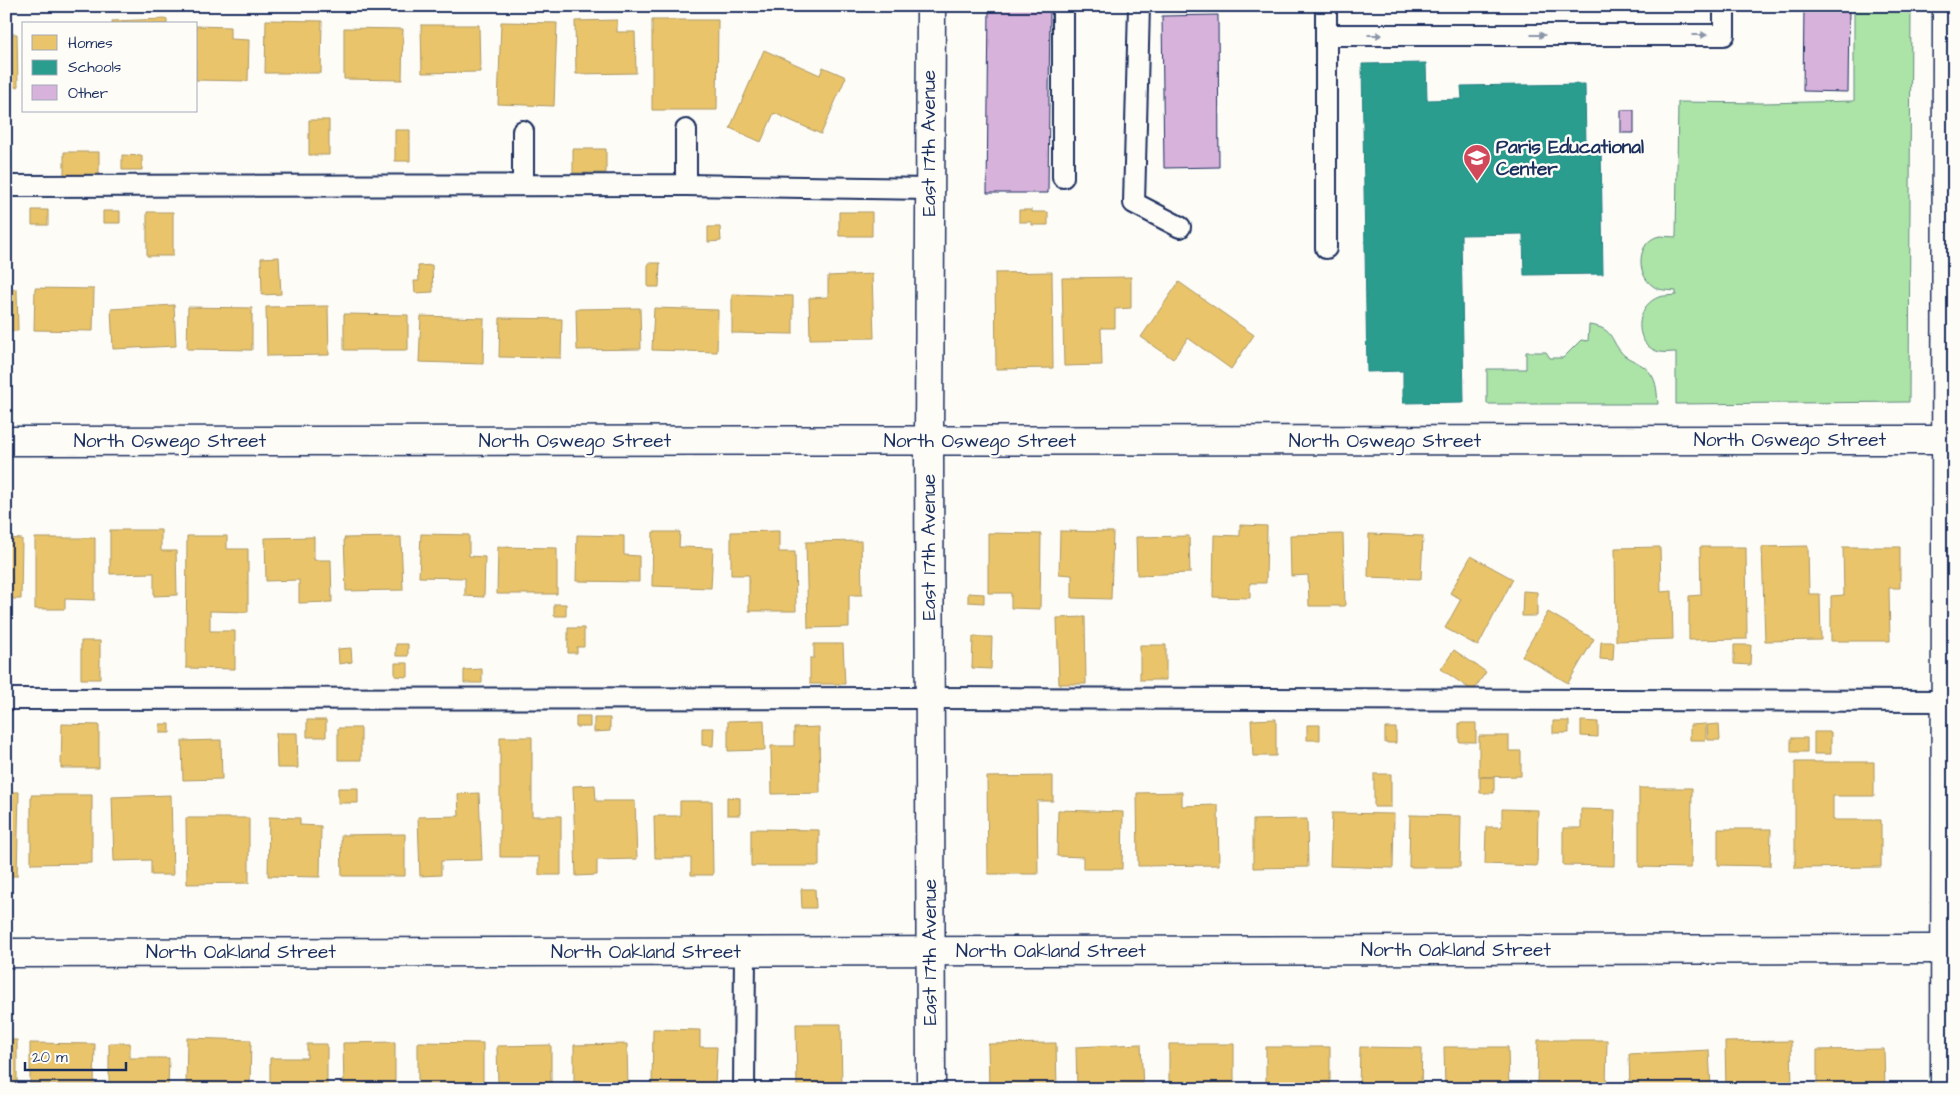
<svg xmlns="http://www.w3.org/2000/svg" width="1960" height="1095" viewBox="0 0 1960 1095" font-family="'Architects Daughter',sans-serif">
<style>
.green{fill:#ace3a6;stroke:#648982}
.homes{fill:#e9c46a;stroke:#ab9766}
.schools{fill:#2a9d8f;stroke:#267c80}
.building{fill:#d7b2db;stroke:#1b2f5e}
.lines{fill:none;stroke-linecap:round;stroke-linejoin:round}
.lane-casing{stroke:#1b2f5e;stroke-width:24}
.street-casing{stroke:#1b2f5e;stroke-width:31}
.secondary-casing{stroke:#1b2f5e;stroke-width:31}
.lane{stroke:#fdfcf7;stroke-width:20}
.street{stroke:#fdfcf7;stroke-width:28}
.secondary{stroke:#fdfcf7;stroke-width:28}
.oneway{fill:#8c96aa}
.labels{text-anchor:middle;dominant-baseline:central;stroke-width:5;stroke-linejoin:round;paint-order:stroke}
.street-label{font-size:19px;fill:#1b2f5e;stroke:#fdfcf7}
.poi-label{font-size:19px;font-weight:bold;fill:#1b2f5e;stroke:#fdfcf7;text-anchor:start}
</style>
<rect width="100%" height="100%" fill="#fdfcf7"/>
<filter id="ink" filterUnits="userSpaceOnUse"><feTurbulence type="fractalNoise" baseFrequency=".02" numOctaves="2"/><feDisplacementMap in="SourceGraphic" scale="10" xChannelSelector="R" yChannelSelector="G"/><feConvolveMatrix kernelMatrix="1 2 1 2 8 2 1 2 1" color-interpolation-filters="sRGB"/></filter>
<g filter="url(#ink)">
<path class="green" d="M1854,6H1911L1909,402L1676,404V352C1671,352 1665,353 1660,352C1635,347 1634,312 1653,300C1660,295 1668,296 1676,295V291C1668,290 1659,291 1653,286C1635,274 1637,240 1660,236C1665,236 1671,237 1676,237L1678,102L1764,103L1854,101Z
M1589,325C1616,328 1609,342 1625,356C1634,362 1644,364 1651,374C1657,382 1657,394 1658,404H1487V369H1526V352H1546L1550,358H1563L1581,340L1588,341Z"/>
<path class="homes" d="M167,19V24H112V21Z
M266,20L322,21L321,73H265Z
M617,20V32H635L636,73L576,74L575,21Z
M652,20H718L717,110H652Z
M501,22L557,23L554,106L498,104Z
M421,25H479L480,72L422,73Z
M196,26L230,27V39L249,40L248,81L196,80Z
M344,28L403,29L402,80L344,79Z
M6,34H17L18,87H6Z
M764,50L820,75L823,67L846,77L821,134L774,113L761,142L730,128Z
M309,120H329V155H309Z
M395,130H410V161H395Z
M573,149H606V173H573Z
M64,152H99V176L64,175Z
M122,155L142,156V170H122Z
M32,210H48V225H32Z
M1019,210H1032V212H1048V225H1032V222H1019Z
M103,211H120V223H103Z
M147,212H173V256H147Z
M839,212H872V236H839Z
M708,227H720L721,241L708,242Z
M279,257L281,294L262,295L261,258Z
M648,263H660L659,287H648Z
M432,265L433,292L415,293L414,281H419L418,266Z
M1052,272L1053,368L996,369L995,273Z
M872,274L874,338L810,339L809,298L828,297V276Z
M1131,277V308L1115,309V328H1101L1102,365L1064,366L1062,278Z
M1179,282L1254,335L1231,369L1188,338L1173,359L1141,337Z
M35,288L94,289L93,331L34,330Z
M6,289H17L18,331H6Z
M732,294L793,296V334L732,333Z
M174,305L176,346L113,349L111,309Z
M328,306L329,355L267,356L266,307Z
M188,307L252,308V350L187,349Z
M640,308L641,349L577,350L576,309Z
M654,308L718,310L717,352L652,350Z
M344,314L408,315V350H344Z
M421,316L484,318L483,364L419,362Z
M500,318L562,319L561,358L499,357Z
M1240,525L1267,526L1266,583H1250V598L1213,597L1214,535L1240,536Z
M110,530H161V551H176L177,595L154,596V573L110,574Z
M779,531V552H795L796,611H749V575H731V532Z
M1060,531L1113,532L1111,599L1072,598V575L1059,574Z
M653,532H680L679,547L713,548L711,588L652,586Z
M988,533L1041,534L1040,609L1011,608V593H988Z
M421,534L469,535V556L485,557L484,597L465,596V578L419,577Z
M1343,534L1345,606H1309L1308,575L1291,576L1290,535Z
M1369,534L1423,536L1421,579L1368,577Z
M577,535L624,536V555L639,556V582L576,581Z
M187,536H227V549H248V612L210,611V631H235V669L186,668Z
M1189,536L1190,573L1137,575L1136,537Z
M314,537V560H331L332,602L299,603V580L266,581L265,538Z
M401,537L403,590L346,591L344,538Z
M6,538L22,539L21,599H6Z
M35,538H95V600L65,599V609H35Z
M861,541L862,595H849V627L808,628L806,542Z
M1808,546L1809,594H1820L1821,640L1765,641L1762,547Z
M498,547L557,548V594H497Z
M1660,547L1661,592L1672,591L1673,639L1616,641L1615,548Z
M1700,547H1746L1747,639L1689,640V596L1701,595Z
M1843,547H1900V588H1889L1890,641H1831V596L1844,595Z
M1471,556L1513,579L1478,646L1445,628L1461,599L1450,593Z
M1523,591L1537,592V616H1522Z
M968,593L984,594V603L968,602Z
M554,604H566V616H554Z
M1548,612L1594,639L1568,683L1522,656Z
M1085,617L1086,684H1059L1057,618Z
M568,628H584V647H577V653H568Z
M973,637H992L991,669L972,668Z
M81,641H100V679H81Z
M1601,642H1614L1613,660L1600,659Z
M396,644H408V656H396Z
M814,644H843L845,684H810V658H814Z
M1140,645H1166V680H1140Z
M1734,645H1751L1750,665L1734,664Z
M351,648L352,662L339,664L338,649Z
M6,650H10L12,687L6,688Z
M1454,650L1486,672L1473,691L1441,669Z
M395,663H408V677L395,676Z
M482,669V683H464V670Z
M576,716H590V727H576Z
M594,718H610V731L594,732Z
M1276,719V756H1253L1251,720Z
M307,720H326V737H307Z
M764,720L765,750L728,751V721Z
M1553,721H1569V733H1553Z
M1581,721L1598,722V737L1581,736Z
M1459,723H1476V742H1459Z
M62,724L99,725V768H61Z
M160,724H170V733H160Z
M1706,724V740H1690V725Z
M1719,724L1720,740H1708L1707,725Z
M1307,725H1320V740H1307Z
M819,727L820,793L772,794L771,746H794V728Z
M338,728H361V760H338Z
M702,728H714L713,746L702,745Z
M1385,728H1396V743H1385Z
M1814,732H1831V754H1814Z
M276,733H297L298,768H277Z
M1479,736H1509V751H1521V776L1479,777Z
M500,737H532V816H561V875H539V857H500Z
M1791,738H1807V752H1791Z
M221,740L222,779L183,780L182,741Z
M1795,762H1874V796H1833V820H1881V867L1795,868Z
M1374,774H1391V807H1374Z
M1053,776V801H1037L1038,874H988L987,777Z
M1480,777H1494V793H1480Z
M595,785L596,801H635L637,859L597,860V875L576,876L573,786Z
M338,788H358V803H338Z
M1639,788H1692L1691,868L1639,867Z
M6,792H19L17,876H6Z
M1182,792V806L1218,805L1219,865L1138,866L1137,793Z
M479,793L482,860L441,861V875L420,876L418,817L459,816L458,794Z
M31,795H92V863L31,864Z
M171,795L173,875H151V860L114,861L112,797Z
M727,797L740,798V815H727Z
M680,801H712L713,875H691V858H655L654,816H680Z
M1502,809L1538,810L1537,866L1485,864L1486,827H1502Z
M1581,809L1615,810L1614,866L1563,865V828H1581Z
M1058,810L1123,812L1122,869H1083V857L1057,856Z
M1332,813L1394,814L1393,868L1330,866Z
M1410,815L1461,816L1460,867H1409Z
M269,817L300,818V825L321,826L320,877L268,876Z
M186,818H249V883L187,884Z
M1307,819L1308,867L1253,868V820Z
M751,829L819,830V866H751Z
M1718,829H1771L1770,866L1718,865Z
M405,834V876H342L341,835Z
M801,889H815L816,908H802Z
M796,1024H841L842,1089H797Z
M653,1029L700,1030V1047H717L715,1086L652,1085Z
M187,1038L251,1040L250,1085L186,1084Z
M6,1040H17V1089H6Z
M1538,1040H1607L1606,1089L1537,1087Z
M1791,1041L1792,1089H1726L1725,1042Z
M395,1042V1089H344L343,1043Z
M418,1042L483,1043V1085L418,1084Z
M30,1043L95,1044L94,1085L30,1084Z
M109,1043H130V1058H169L168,1089H109Z
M1056,1043L1057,1089H989L988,1044Z
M307,1044H327V1089H270V1058H307Z
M627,1044L628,1089H574V1045Z
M1141,1044L1143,1089L1077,1088L1076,1047Z
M1169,1044H1234V1088L1169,1089Z
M551,1045V1089H532V1084H498L497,1046Z
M1266,1047H1330V1089H1266Z
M1360,1047L1422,1048L1421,1089H1359Z
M1444,1047H1508L1509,1089H1445Z
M1884,1049L1885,1089H1817V1050Z
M1709,1050L1711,1089H1630L1629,1054Z"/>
<path class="schools" d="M1426,63L1427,100L1462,99L1461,86L1585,84L1586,148H1601L1603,274L1524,275L1523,234L1461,235L1464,402L1403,403V371L1367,372L1362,64Z"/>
<path class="building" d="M989,6H1050L1048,193H987Z
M1804,6H1849L1848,92L1803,91Z
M1218,15L1219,167L1164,168L1162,16Z
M1621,110H1634V133H1621Z"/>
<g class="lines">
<defs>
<path id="lane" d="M1063,6V177
M1139,6L1134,203L1180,227
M1326,6V248
M1326,35H1724V6
M686,130V185
M523,131V185
M6,186L686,185L929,189
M6,699L929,698L1945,701
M744,1089L745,951"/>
<path id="street" d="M6,441L1954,440
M6,953L1945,949"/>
<path id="secondary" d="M931,6L929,441L931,1089
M1945,1089L1947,6"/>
</defs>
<use href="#lane" class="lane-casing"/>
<use href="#street" class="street-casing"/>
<use href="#secondary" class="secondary-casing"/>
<use href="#lane" class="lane"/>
<use href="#street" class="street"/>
<use href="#secondary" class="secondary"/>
</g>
<defs><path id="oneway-solid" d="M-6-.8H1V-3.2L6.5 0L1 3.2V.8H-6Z" transform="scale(1.25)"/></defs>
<g class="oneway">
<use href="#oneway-solid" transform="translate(1375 35)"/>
<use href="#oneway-solid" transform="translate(1538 35)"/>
<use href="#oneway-solid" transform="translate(1700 35)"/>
</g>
</g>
<defs>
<symbol id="school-pin" viewBox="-11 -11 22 30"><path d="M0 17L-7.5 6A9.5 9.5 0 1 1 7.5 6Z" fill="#d1495b" stroke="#fdfcf7"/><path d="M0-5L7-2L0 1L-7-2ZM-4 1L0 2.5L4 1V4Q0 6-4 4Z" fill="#fff"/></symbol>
</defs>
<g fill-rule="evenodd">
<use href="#school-pin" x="1461" y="142" width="32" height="43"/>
</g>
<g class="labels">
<g class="street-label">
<text transform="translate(929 143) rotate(-90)">East 17th Avenue</text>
<text x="1790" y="440">North Oswego Street</text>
<text x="170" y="441">North Oswego Street</text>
<text x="575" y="441">North Oswego Street</text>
<text x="980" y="441">North Oswego Street</text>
<text x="1385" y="441">North Oswego Street</text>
<text transform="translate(929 547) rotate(-90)">East 17th Avenue</text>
<text x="1456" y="950">North Oakland Street</text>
<text x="1051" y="951">North Oakland Street</text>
<text x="241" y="952">North Oakland Street</text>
<text x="646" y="952">North Oakland Street</text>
<text transform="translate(930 952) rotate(-90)">East 17th Avenue</text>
</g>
<g class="poi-label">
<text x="1496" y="147">Paris Educational<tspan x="1496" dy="22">Center</tspan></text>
</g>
</g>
<rect width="1960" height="1095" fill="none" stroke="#fdfcf7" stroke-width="25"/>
<rect x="12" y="12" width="1935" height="1070" fill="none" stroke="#1b2f5e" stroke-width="2" filter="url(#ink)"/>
<rect x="22" y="22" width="175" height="90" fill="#fdfcf7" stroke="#a3aaba"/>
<rect x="32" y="35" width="25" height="15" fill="#e9c46a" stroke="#a3aaba"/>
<text x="68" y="48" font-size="15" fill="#1b2f5e">Homes</text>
<rect x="32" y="60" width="25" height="15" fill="#2a9d8f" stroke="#a3aaba"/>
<text x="68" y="72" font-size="15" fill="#1b2f5e">Schools</text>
<rect x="32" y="85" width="25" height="15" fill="#d7b2db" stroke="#a3aaba"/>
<text x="68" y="98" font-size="15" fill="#1b2f5e">Other</text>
<path d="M25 1062v8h101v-8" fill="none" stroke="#1b2f5e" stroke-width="2.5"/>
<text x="32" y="1062" font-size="15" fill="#1b2f5e" stroke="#fdfcf7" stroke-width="4" paint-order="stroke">20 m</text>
</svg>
